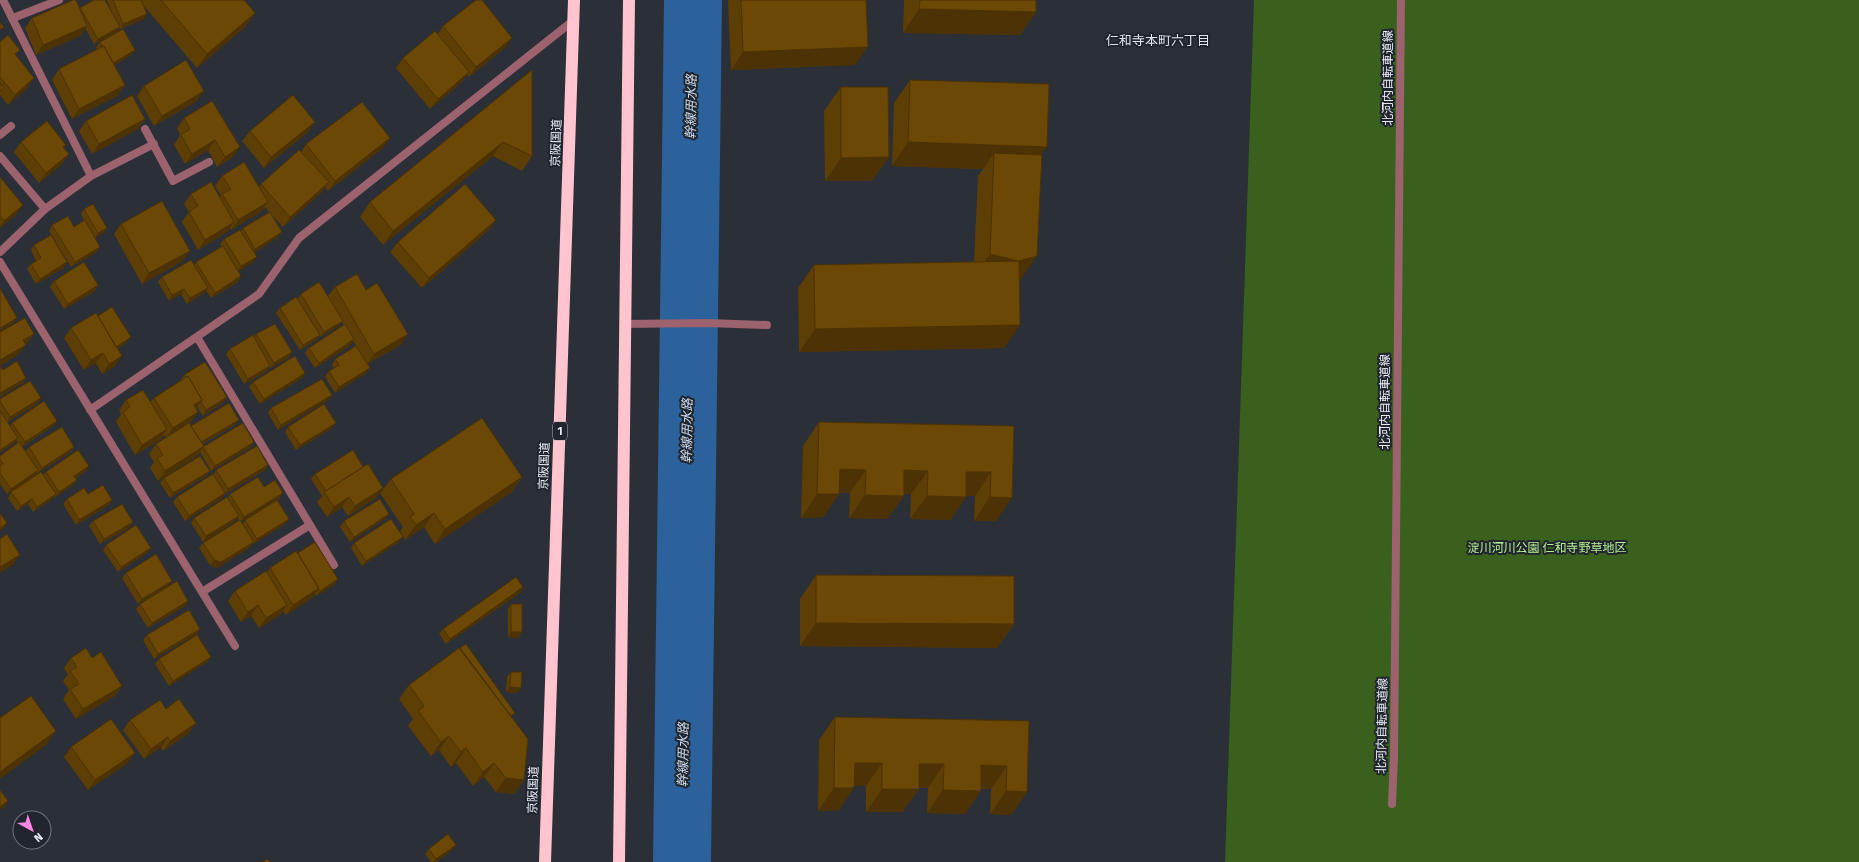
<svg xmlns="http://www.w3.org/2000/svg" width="1859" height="862" viewBox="0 0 1859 862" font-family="'Fira Sans','Noto Sans JP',sans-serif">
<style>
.green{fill:#39601c}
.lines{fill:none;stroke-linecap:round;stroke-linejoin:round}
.river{stroke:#2b629c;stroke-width:58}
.street{stroke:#9c626d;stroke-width:8}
.highway{stroke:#ffc4ce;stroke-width:12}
.wall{fill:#5d3e05}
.shaded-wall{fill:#4c3204}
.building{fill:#6c4806;stroke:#4c3204}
.labels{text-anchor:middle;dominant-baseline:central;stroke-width:4;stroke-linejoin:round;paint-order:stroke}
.shield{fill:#20252e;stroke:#adb1b8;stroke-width:1}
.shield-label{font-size:11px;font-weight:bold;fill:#e9edf3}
.street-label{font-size:12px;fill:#e9edf3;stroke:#20252e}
.park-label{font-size:12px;fill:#b6f392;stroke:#20252e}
.neighbourhood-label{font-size:13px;fill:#dce3ef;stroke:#20252e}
.water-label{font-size:13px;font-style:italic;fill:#ceddee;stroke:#20252e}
</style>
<rect width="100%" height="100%" fill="#2a2f38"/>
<path class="green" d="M1254,0H1859V862H1225Z"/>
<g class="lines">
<path class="river" d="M682,862L693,0"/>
<path class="street" d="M13,18L59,0
M145,129L173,181L209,162
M0,135L11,126
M0,156L45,209
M91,176L154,144
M0,252L45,209L91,176L3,0
M0,262L235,646
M624,324L707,323L767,325
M197,337L334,565
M90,410L259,294L299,238L574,20
M202,592L310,525
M1392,804L1394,757L1401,0"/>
<path class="highway" d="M545,862L574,0
M619,862L629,0"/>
</g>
<path class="wall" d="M107,0H244L255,13L245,27L197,68L144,6V19L120,29L119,28L117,32L94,44L85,28L80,36L36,55L25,28L32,18L79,8L112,13Z
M728,0H866L855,65L731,70Z
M904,0H1036V12L1020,35L903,33Z
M443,26L505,48L469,77L467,75L462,82L430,109L396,68L403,58L438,34Z
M0,42L16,55L27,88L8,105L0,95Z
M100,42L131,55L114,65L125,85L117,96L72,119L52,80L59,69L97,49L96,48Z
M532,70V156L522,171L493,156L383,245L360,217L370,202Z
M910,80L1041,155L1021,279L1019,280L1004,348L799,352L798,288L814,265L974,262L978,176L983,169L892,166L894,103Z
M144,86L197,101L154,126L137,96Z
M841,87L872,181H825L824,111Z
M212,101L233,157L217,167L208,150L185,164L174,145L180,135L177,128L184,118Z
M145,119L138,129L92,154L79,131L86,121Z
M250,131L308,132L264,168L242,141Z
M21,142L64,148L69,154L62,164L39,183L14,152Z
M306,144L383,148L328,191L325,187L322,192L283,227L270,213L278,237L254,253L253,262L238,271V282L211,298L206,290L204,293L187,304L181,294L169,301L158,282L162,277L194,265L196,262L222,246L220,244L224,239L241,231L243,228L269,212L265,207L261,212L231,230L230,228L227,232L198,250L182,222L189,212L184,204L191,194L220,197L221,195L215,186L222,176L259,187L261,184L301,152Z
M0,177L16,215L0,228Z
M84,209L107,228L103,233L95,238L97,252L71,267L49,231L52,225L74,227L84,220L81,214Z
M121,224L183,261L142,284L114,234Z
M489,230L422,288L390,252L398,242Z
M34,245L64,268L36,284L27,269L31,264L36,261L31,250Z
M54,281L95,291L64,309L50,287Z
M335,287L366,290L401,345L367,364L366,373L335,393L325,377L329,371L334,368L332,365L335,359H364L353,341L351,345L315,368L305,353L309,348L344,325L342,322L339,326L320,337L319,336L316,340L300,350L276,313L280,308L297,299L301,294L328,296Z
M98,316L127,342L117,349L115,366L102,374L96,363L84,370L64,338L71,328Z
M256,334L292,352L288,358L270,368L269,367L267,371L244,384L226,354L230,349L254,337Z
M305,373L302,378L260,404L249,387L253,382Z
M184,375L227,397L224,402L203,416L197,407L196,409L198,412L191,422L190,423L191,426L239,420L235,425L203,444L204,446L254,442L251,447L211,471L200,452L197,456L158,481L150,468L154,462L149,454L156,444L166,438L164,435L160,440L135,455L116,422L121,414L119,410L126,400L150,402L154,398L181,380Z
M332,395L328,400L278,430L268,413L271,408Z
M41,398L37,404L7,422L10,426L12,423L57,421L53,426L22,447L26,451L29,447H74L71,452L38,473V472L35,476L7,494L0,484V456L18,443L16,440L14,443L0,453V399Z
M819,422L1014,426L996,521H974L975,496L966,495V497L950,520L910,519L911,494H904V496L887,519L849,518L850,493H839V494L823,517L801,518L803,446Z
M288,427L332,428L296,450L285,432Z
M268,465L265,470L225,494L221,499L185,521L173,502L177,497L213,475L216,470Z
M89,466L86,471L76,478L73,485L55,497V496L52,499L33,512L28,504L17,511L8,498L11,492L43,475L46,472Z
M363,467L383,488L376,498L348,516L342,507L327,517L317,502L322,496L311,479L315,474Z
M210,471L206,476L170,498L160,483L164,478Z
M522,477L512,492L435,544L424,527L405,540L400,531L403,527L380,493L391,479Z
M264,487L279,499L241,521L243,524L245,520L289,519L285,524L253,544V543L250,547L217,568L210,565L199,548L203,543L239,520L238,518L235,521L203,542L191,523L194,518L228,498L230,494Z
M88,494L112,500L109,505L76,525L63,504L67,499Z
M389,514L385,519L350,542L340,527L344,521Z
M93,521L129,528L100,544L89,526Z
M399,542L362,566L351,548L354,543Z
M106,545L147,553L118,572L103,550Z
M298,553L334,585L316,596L315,594L312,598L286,615L283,611L280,615L259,628L251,616L241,622L228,601L235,591L267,572L270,568Z
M126,573L168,586L138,604L122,578Z
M816,575L1014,624L997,648L800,646V599Z
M523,587L520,593L446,644L439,634L443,629Z
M188,601L185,606L148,628L136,609L140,604Z
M511,604L522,632L518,638L508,637V609Z
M200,629L197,634L154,659L143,640L147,635Z
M211,657L207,662L169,686L155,664L159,659Z
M71,658H92L122,686L115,696L76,719L63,699L69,690L63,681L68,674L64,668Z
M511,672L521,688L517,693L506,692L507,677Z
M409,685L512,717L524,780L514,794L496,792L484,777L473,786L456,763L451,767L439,750L431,756L408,726L413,719L399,699Z
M166,709L196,723L189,733L163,751L161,747L144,759L123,730L130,720Z
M835,717L1029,721L1027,792L1011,815L990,814L991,789H981L965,814L927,813L928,788H919V789L902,812H866V786H854V788L838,811H818L819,740Z
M71,747L128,763L88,790L64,757Z
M429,849L452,850L436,862H431L425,854Z"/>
<path class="shaded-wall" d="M919,9L1036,12L1020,35L903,33Z
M255,13L245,27L197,68L207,54Z
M147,14L144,19L120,29L123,24Z
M87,26L80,36L36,55L43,45Z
M120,27L117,32L94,44L98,39Z
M512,38L505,48L469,77L476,67Z
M868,47L855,65L731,70L743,52Z
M135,50L131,55L109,69L112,63Z
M469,72L462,82L430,109L438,99Z
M34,78L27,88L8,105L15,95Z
M125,85L117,96L72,119L79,109Z
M204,91L197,101L154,126L162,116Z
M145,119L138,129L92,154L99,144Z
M315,122L308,132L264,168L271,157Z
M390,138L383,148L328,191L335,181Z
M215,140L208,150L185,164L192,154Z
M503,142L493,156L383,245L393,231Z
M908,142L1047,147L1030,170L994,153L983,169L892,166Z
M240,147L233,157L217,167L225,157Z
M69,154L62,164L39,183L46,173Z
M889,157L872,181H825L841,158Z
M329,182L322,192L283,227L290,217Z
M268,202L261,212L231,230L238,220Z
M23,205L16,215L0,228V226L4,221Z
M496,220L489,230L422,288L429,278Z
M234,222L227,232L198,250L205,240Z
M107,228L103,233L94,239L98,233Z
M282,232L278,237L252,254L255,249Z
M100,247L97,252L71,267L75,262Z
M190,251L183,261L142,284L149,273Z
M990,254L1018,261L974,277Z
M1037,256L1021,279L1003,284L1019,261Z
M257,257L253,262L237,272L241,266Z
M67,262L64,268L36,284L40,279Z
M241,276L238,282L211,298L215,293Z
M98,285L95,291L64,309L68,304Z
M208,288L204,293L187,304L190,298Z
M184,289L181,294L169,301L172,295Z
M17,318L13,323L0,331V328Z
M343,321L339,326L320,337L324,332Z
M1020,325L1004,348L799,352L815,329Z
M34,334L27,344L16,350L23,340Z
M408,334L401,345L367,364L374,354Z
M320,335L316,340L300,350L303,345Z
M131,337L127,342L112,352L115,347Z
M354,339L351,345L315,368L319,363Z
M26,345L18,355L0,366V360Z
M292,352L288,358L270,368L274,363Z
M103,353L96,363L84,370L91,360Z
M122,356L115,366L102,374L109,364Z
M270,366L267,371L244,384L248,379Z
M370,368L366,373L335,393L339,387Z
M305,373L302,378L260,404L264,399Z
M26,378L23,383L0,397V393Z
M332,395L328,400L278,430L281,425Z
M227,397L224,402L203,416L206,410Z
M41,398L37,404L6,423L10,417Z
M202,400L195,410L194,405Z
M198,412L191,422L166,438L173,428Z
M239,420L235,425L197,447L201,442Z
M57,421L53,426L21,447L25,442Z
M336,423L332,428L296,450L300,445Z
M167,429L160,440L135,455L142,445Z
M18,438L14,443L0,453V450Z
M254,442L251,447L211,471L215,466Z
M204,446L197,456L158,481L165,471Z
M74,447L71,452L38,473L42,468Z
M268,465L265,470L225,494L221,499L185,521L189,516L224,494L228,489Z
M89,466L86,471L71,481L74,476Z
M840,469L866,470L850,493H823Z
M38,470L35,476L7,494L11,489Z
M904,470L928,471L911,494H888Z
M210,471L206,476L170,498L173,493Z
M966,472H991L975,496L950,495Z
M522,477L512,492L435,544L445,529Z
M77,480L73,485L55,497L59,492Z
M383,488L376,498L348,516L355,506Z
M283,493L279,499L240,522L244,517Z
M56,494L52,499L33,512L37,507Z
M817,494H839L823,517L801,518Z
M865,495L904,496L887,519L849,518Z
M927,496L966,497L950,520L910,519Z
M349,497L342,507L327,517L334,507Z
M990,497L1012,498L996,521H974Z
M32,499L28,504L17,511L21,506Z
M112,500L109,505L76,525L79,520Z
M434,513L424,527L405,540L416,525Z
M389,514L385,519L350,542L354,537Z
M239,516L235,521L203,542L206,536Z
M289,519L285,524L253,544L257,539Z
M133,522L129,528L100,544L104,539Z
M7,523L4,528L0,531V528Z
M403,537L399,542L362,566L366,561Z
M254,542L250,547L217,568L210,565L214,560Z
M151,548L147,553L118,572L121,567Z
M20,555L13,565L0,573V567Z
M338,579L334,585L316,596L320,591Z
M172,581L168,586L138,604L142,599Z
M523,587L520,593L446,644L450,639Z
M319,588L312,598L286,615L293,605Z
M188,601L185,606L148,628L152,623Z
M258,605L251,616L241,622L248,612Z
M287,605L280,615L259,628L266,618Z
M816,623L1014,624L997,648L800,646Z
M200,629L197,634L154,659L158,654Z
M511,632H522L518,638L508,637Z
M211,657L207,662L169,686L173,681Z
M122,686L115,696L76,719L83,709Z
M510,687L521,688L517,693L506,692Z
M196,723L189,733L163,751L170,741Z
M56,731L46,745L0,779V772Z
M449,736L439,750L431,756L441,742Z
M168,737L161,747L144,759L151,749Z
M466,748L456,763L451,767L461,752Z
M135,753L128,763L88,790L95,780Z
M494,763L484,777L473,786L483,772Z
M855,763H882L866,786H839Z
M919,764H944L928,788L903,787Z
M981,765L1007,766L991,789L965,788Z
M506,778L524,780L514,794L496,792Z
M834,788H854L838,811H818Z
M882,789H919L902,812H866Z
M943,790L981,791L965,814L927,813Z
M1006,791L1027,792L1011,815L990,814Z
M8,801L5,806L0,810V807Z
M456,845L452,850L436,862H434L436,859Z"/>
<path class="building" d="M73,0H76L87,26L43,45L32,18Z
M94,0H105L120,27L98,39L80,8Z
M113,0H141L147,14L123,24Z
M161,0H244L255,13L207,54Z
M476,0H482L512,38L476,67L443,26Z
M741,0H866L868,47L743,52Z
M920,0H1036V12L919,9Z
M0,22L4,27L0,30Z
M123,29L135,50L113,63L104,46H102L100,42Z
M435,31L469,72L438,99L403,58Z
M8,35L20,50L15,54L34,78L15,95L0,77V42Z
M104,46L125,85L79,109L59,69Z
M186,60L204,91L162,116L144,86Z
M532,70V156L503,142L393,231L370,202Z
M910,80L1049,84L1047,147L908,142Z
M0,83L4,88L0,91Z
M841,87H888L889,157L841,158Z
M132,95L145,119L99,144L86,121Z
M293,95L315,122L271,157L250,131Z
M212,101L240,147L225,157L215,140L192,154L181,135L190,129L184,118Z
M362,102L390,138L335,181L306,144Z
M47,121L66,145L63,147L69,154L46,173L21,142Z
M299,150L329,182L290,217L261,184Z
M994,153L1042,155L1037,256L1019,261L1020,325L815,329L814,265L1018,261L990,254Z
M244,162L268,202L238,220L222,194L231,189L222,176Z
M0,177L23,205L4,221L0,216Z
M211,182L234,222L205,240L189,212L198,206L191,194Z
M465,184L496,220L429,278L398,242Z
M162,201L190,251L149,273L121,224Z
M93,204L107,228L98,233L84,209Z
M270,212L282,232L255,249L243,228Z
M68,216L74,227L85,220L100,247L75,262L52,225Z
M240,230L257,257L241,266L224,239Z
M51,235L67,262L40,279L31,264L41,258L34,245Z
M223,246L241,276L215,293L196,262Z
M191,260L208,288L190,298L184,289L172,295L162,277Z
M84,262L98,285L68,304L54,281Z
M357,274L366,290L377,283L408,334L374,354L335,287Z
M319,282L343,321L324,332L301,294Z
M0,288L17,318L0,328Z
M296,297L320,335L303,345L280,308Z
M112,307L131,337L116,347L98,316Z
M96,313L122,356L109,364L103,353L91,360L71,328Z
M25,318L34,334L23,340L26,345L0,360V332Z
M275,324L292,352L274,363L256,334Z
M345,324L354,339L319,363L309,348Z
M253,335L270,366L248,379L230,349Z
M356,346L370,368L339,387L329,371L339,365L335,359Z
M295,356L305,373L264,399L253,382Z
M17,361L26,378L0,393V366L3,370Z
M205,362L227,397L206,410L201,402L202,400L188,376L186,377L184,375Z
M188,376L202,400L194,405L198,412L173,428L154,398Z
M322,379L332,395L281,425L271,408Z
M30,381L41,398L10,417L0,401V399Z
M143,390L167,429L142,445L123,412L130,407L126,400Z
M44,401L57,421L25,442L12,423Z
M229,403L239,420L201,442L191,426Z
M324,404L336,423L300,445L288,427Z
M0,411L18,438L0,450Z
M482,418L522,477L445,529L434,513L416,525L410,517L414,514L391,479Z
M819,422L1014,426L1012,498L990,497L991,472H966V497L927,496L928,471L904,470V496L865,495L866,470L840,469L839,494H817Z
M189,423L204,446L165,471L157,458L163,455L156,444Z
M243,423L254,442L215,466L203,447Z
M62,427L74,447L42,468L29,447Z
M19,442L38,470L11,489L0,473V466L3,464L0,460V456Z
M257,446L268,465L228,489L216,470Z
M78,450L89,466L74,476L77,480L59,492L46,472Z
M353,450L363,467L326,491L315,474Z
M200,456L210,471L173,493L164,478Z
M368,464L383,488L355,506L349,497L334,507L324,492Z
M41,472L56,494L37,507L32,499L21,506L11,492Z
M213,474L225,493L189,516L177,497Z
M258,477L264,487L275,480L283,493L244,517L230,494Z
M103,485L112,500L79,520L67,499L84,488L88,494Z
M227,497L239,516L206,536L194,518Z
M380,499L389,514L354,537L344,521Z
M277,500L289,519L257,539L245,520Z
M122,504L133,522L104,539L93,521Z
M0,513L7,523L0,528Z
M391,519L403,537L366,561L354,543Z
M240,520L254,542L221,562L214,560L203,543Z
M136,525L151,548L121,567L106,545Z
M7,534L20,555L0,567V539Z
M315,542L338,579L320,591L298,553Z
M296,551L319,588L293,605L270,568Z
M156,554L172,581L142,599L126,573Z
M266,571L287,605L266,618L258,605L248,612L235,591Z
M816,575L1014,576V624L816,623Z
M516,577L523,587L450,639L443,629Z
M177,581L188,601L152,623L140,604Z
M511,604H522V632H511Z
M189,610L200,629L158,654L147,635Z
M197,635L211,657L173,681L159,659Z
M466,644L515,713L511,716L460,648Z
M86,648L92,658L101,652L122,686L83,709L70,689L79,684L70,671L77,667L71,658Z
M459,648L528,739L524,780L506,778L494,763L483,772L466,748L461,752L449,736L441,742L418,711L424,706L409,685Z
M511,672H522L521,688L510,687Z
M31,696L56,731L0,772V718Z
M179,699L196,723L170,741L168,737L151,749L130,720L160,700L166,709Z
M835,717L1029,721L1027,792L1006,791L1007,766L981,765V791L943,790L944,764H919V789H882V763H855L854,788H834Z
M111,719L135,753L95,780L71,747Z
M0,790L8,801L0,807Z
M448,834L456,845L436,859L429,849Z
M267,859L270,862H263Z"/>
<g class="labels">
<rect class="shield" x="553" y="422" width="14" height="18" rx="3"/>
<g class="shield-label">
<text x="560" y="431">1</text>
</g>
<g class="street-label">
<text transform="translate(1388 78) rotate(-90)">北河内自転車道線</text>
<text transform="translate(556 143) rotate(-88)">京阪国道</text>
<text transform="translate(1385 402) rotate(-90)">北河内自転車道線</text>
<text transform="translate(544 466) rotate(-88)">京阪国道</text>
<text transform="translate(1382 726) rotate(-89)">北河内自転車道線</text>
<text transform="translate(533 790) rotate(-88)">京阪国道</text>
</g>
<g class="park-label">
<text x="1547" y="548">淀川河川公園 仁和寺野草地区</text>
</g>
<g class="neighbourhood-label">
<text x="1158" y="40">仁和寺本町六丁目</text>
</g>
<g class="water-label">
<text transform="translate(691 107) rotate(-89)">幹線用水路</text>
<text transform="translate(687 431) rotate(-89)">幹線用水路</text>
<text transform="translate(683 755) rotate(-89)">幹線用水路</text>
</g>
</g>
<g transform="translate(32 830) rotate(140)"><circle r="19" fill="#20252e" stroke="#70757d"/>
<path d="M0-3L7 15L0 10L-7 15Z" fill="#fc86e4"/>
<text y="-6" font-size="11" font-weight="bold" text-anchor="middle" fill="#e9edf3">N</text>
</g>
</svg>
